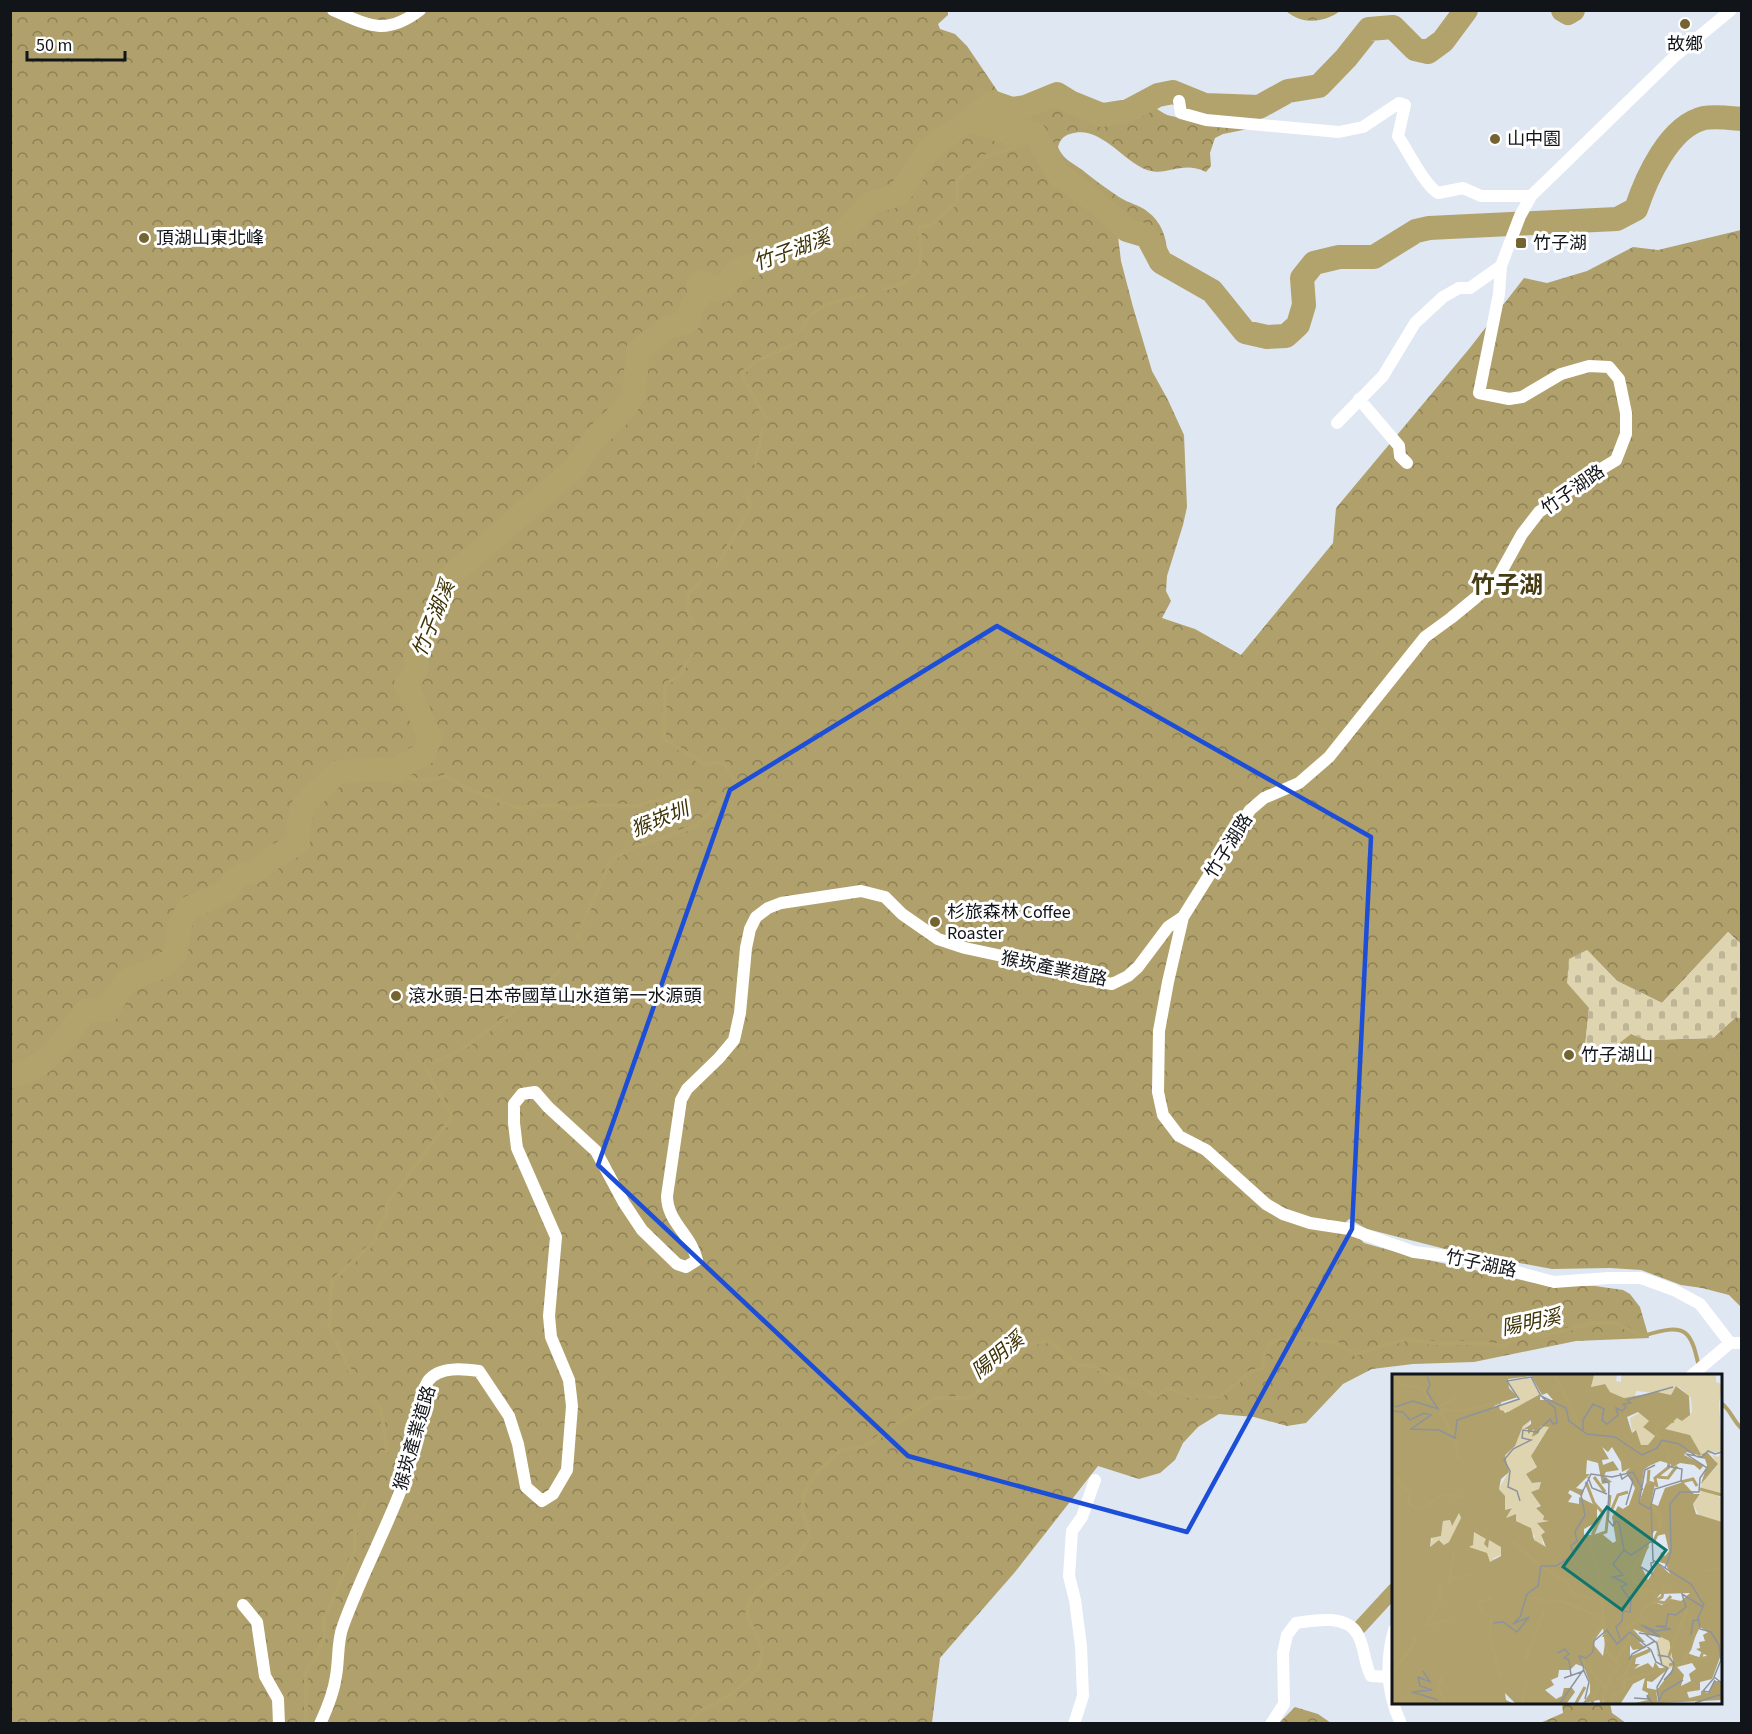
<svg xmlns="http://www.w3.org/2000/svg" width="1752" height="1734" viewBox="0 0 1752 1734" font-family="'Source Sans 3','Noto Sans TC',sans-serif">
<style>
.forest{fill:url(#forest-crowns)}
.cemetery{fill:url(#cemetery-stones)}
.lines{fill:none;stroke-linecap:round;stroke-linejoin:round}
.stream{stroke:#b2a26c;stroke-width:4}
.canal{stroke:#b2a26c;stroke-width:14}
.river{stroke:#b2a26c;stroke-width:24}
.minor{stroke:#fff;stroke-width:12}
.marked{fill:none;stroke:#1d4ed8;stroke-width:4.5;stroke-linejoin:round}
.poi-dot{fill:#736432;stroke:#fff;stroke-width:2}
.labels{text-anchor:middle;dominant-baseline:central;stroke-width:6;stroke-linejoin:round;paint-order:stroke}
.poi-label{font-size:18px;fill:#111419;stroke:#fff;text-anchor:start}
.street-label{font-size:18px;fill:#111419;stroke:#fff}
.water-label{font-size:20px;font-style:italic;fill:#3d3204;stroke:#fff}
.district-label{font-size:24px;font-weight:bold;fill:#473c13;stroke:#fff}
.inset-river{fill:none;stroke:#b2a26c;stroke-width:3}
.inset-road{fill:none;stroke:#8d939c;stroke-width:1.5}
.view{fill:#0f766e;fill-opacity:0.15;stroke:#0f766e;stroke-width:3}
.inset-edge{fill:none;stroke:#111419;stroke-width:3}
</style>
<defs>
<pattern id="forest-crowns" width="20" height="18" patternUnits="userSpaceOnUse" patternTransform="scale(1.5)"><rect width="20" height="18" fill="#b0a06b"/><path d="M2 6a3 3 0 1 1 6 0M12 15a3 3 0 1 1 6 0" fill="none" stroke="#8e8157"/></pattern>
<pattern id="cemetery-stones" width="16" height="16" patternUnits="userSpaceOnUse" patternTransform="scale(1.5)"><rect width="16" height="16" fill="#dfd4b0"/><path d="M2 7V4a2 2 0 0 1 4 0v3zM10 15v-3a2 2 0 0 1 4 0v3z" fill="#beb597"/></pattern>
</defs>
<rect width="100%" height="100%" fill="#dfe7f3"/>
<path class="forest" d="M11,11H948V15L938,24L940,29L955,34L967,46L1005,102L1011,107L1051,87L1070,91L1104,109L1144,98C1153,105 1161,114 1171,116C1197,123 1228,104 1255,112L1261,119L1248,129L1223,134L1215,138L1210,153L1211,166L1206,172C1181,160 1168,177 1147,170C1122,161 1100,124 1070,134C1063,136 1060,140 1058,147C1062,158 1072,163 1081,169C1093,179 1106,188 1119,197C1128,203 1140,205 1148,212C1166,225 1171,252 1164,271L1159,273L1150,267L1144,251L1126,233L1122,232L1118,236L1121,261L1133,307L1152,371L1168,400L1184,435L1187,507L1183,525L1167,576L1166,591L1171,601L1162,618L1195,629L1241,655L1333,543L1336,508L1469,349L1524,278L1547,283L1587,271L1633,247L1658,250L1741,230V944L1728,932L1662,1003L1617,981L1587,950L1589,1008L1585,1047L1631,1034L1647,1040L1713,1038L1736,1017L1741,1018V1307L1729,1295L1702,1288L1681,1285L1641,1270L1610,1268L1552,1269L1449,1250L1367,1229L1349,1219L1345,1223L1364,1243L1414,1257L1549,1286H1595L1623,1290L1630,1294L1640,1307L1649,1338L1576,1341L1474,1362L1413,1364L1372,1369L1343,1384L1306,1423L1287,1426L1254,1417L1219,1414L1198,1427L1183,1443L1175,1460L1160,1473L1139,1479L1098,1466L1015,1572L940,1658L932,1723L11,1724Z
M1286,11H1340C1324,23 1302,25 1286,11Z
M1562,1703H1610L1612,1713L1626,1723H1540L1563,1713Z
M1295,1707L1318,1714L1331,1723H1279Z"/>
<path class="cemetery" d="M1728,932L1741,944V1018L1736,1017L1713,1038L1647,1040L1631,1034L1603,1056L1585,1047L1589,1008L1567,983L1569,959L1587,950L1617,981L1662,1003Z"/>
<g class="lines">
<path class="stream" d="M984,157L1037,140
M884,289C926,278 922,265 919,227L930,226L957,202V180L976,166
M802,329C814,302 840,301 865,295
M766,418L747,385L742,373L755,362L796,343
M755,463L763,429
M716,568L751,506L747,496
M694,624L687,608L689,592L702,580
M397,772C413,783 428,782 446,776L466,788L518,808L555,805L567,809L586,805L636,806L693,790
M581,927L611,860L630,849L696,826L737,785L724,763L704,764L664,739L665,685L680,674L692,654
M576,937L578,935
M433,1063L462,1049L504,1019L557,974L559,970
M351,1373L329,1328L332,1281L375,1241L378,1227L386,1216L387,1203L452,1117L425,1067
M375,1402L381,1409L387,1450L385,1453
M1720,1402C1733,1412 1731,1419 1742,1429
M359,1515L369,1495
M306,1724V1671L315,1659L325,1636L324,1619L355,1550V1527
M687,1724C697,1709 714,1706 728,1696C738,1689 752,1677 758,1667C773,1643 742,1626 748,1607C754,1585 778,1577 793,1562C800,1555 805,1543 810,1535L802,1510L804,1493L816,1473L841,1450L866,1446L934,1398H970L1004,1371L1013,1359L1034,1343L1050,1341L1078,1366L1091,1365L1109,1375L1139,1385L1156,1396L1169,1388L1189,1396L1219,1397L1249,1373L1263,1368V1356L1272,1342L1282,1337L1334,1342L1355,1354L1406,1339L1431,1343H1483L1502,1346L1528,1335H1546L1593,1323H1615L1643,1336C1690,1321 1691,1331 1701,1376"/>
<path class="canal" d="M1360,1627L1394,1590"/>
<path class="river" d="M1563,10L1568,13L1573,10
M968,121L992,102L1012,109L1025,107L1057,94L1070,102L1102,115L1128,111L1158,95L1173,92L1205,105L1259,107L1288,91L1319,86L1346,58L1369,29L1393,27L1415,49L1428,52L1443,41L1466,10
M10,1076C48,1070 63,1040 85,1011L108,1010L119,991L129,979L159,968L171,960L176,952L180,923L189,908L227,891L233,881L243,874L253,873L273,858L298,843L299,822L304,804L338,772L379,769L397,772L401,767L425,753L430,737L406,684L416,671V657L450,576L574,469L594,439L623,411L634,394L638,350L669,327L688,322L692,306L700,296L698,285L702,282L721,291L736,271L816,242L833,239L844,233L869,204L899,194L929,149L968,121L983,124L1010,134L1024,131L1035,134L1058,174L1097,203L1127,230L1147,236L1161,262L1212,291L1245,332L1267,337L1286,336L1298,325L1304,305L1302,278L1314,263L1339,257H1374L1416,231L1429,228L1617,219L1636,209C1646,179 1669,126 1704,118C1715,116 1730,118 1742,119"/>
<path class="minor" d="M333,10C369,26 386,36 420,10
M1179,101L1181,113L1206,120L1339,132L1363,127L1399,103L1405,105L1398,136C1409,153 1424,184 1438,193L1463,188L1481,196H1531
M1359,399L1399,446L1400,456L1407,463
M1337,423L1383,376L1415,323L1443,297L1459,288H1470L1501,266
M1730,1343L1700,1304L1674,1290L1641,1278H1609L1554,1282L1464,1258L1414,1252L1349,1229L1310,1223L1283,1214L1266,1204L1206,1150L1179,1136L1163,1115L1158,1092L1159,1031L1168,982L1183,917L1250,810L1264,798L1299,783L1329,757L1425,637L1451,618L1496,581L1522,534L1539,512L1588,477L1616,460L1626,434V413L1619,379L1609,367L1589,366L1561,374L1522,397L1509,399L1479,393L1499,294L1501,266L1520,216L1531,196L1673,58L1731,10
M1691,1376L1730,1343H1742
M243,1605L257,1622L265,1676L278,1699L279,1724
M1394,1630C1385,1662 1387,1694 1401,1724
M320,1724C327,1709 334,1691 336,1676C339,1660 337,1641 343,1626C365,1564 399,1508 416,1444C420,1427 419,1395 428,1381C439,1366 464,1369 479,1371L509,1416L518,1444L526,1487L542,1501L553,1494L567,1470L572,1406L569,1380L551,1337L549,1316L556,1237L517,1148L514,1123V1104L522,1094L535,1092L548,1107L596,1151L624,1203L642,1230L677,1264L686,1267L697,1260C691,1234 667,1222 667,1196L681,1100L687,1089L719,1058L734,1040L740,1013L746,948L750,929L756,917L768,908L781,903L861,891L885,897L902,914L938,939L965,948L1039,964L1070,976L1112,984L1128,976L1138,967L1168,927L1183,917
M1074,1724L1083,1696L1081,1646L1075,1600L1069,1576L1072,1531L1082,1517L1095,1480
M1271,1724L1284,1704L1283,1653L1287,1635L1296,1623C1315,1620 1347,1614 1358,1635C1365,1648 1364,1663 1371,1676L1388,1677"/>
</g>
<path class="marked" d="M997,626L1371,837L1352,1229L1187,1532L908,1456L598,1165L730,790Z"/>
<g class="poi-dot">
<circle cx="1685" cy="24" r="6"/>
<circle cx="1495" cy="139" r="6"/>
<circle cx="144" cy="238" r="6"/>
<rect x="1515" y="237" width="12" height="12" rx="3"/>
<circle cx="935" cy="922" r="6"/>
<circle cx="396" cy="996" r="6"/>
<circle cx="1569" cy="1055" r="6"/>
</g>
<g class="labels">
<g class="poi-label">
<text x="1685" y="44" text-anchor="middle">故鄉</text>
<text x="1507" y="139">山中園</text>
<text x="156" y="238">頂湖山東北峰</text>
<text x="1533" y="243">竹子湖</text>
<text x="947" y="912">杉旅森林 Coffee<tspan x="947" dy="21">Roaster</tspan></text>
<text x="408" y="996">滾水頭-日本帝國草山水道第一水源頭</text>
<text x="1581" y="1055">竹子湖山</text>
</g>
<g class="street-label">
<text transform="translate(1573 490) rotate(-35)">竹子湖路</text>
<text transform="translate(1229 846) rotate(-58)">竹子湖路</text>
<text transform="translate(1054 969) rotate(12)">猴崁產業道路</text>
<text transform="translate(1481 1264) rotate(12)">竹子湖路</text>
<text transform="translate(415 1438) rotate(-74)">猴崁產業道路</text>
</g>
<g class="water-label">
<text transform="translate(792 251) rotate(-20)">竹子湖溪</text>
<text transform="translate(434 619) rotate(-68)">竹子湖溪</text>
<text transform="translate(660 820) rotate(-22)">猴崁圳</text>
<text transform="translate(1531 1323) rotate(-12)">陽明溪</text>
<text transform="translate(998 1356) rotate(-39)">陽明溪</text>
</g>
<g class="district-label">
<text x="1507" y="585">竹子湖</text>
</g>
</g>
<g transform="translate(1392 1374)">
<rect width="330" height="330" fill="#dfe7f3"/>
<path d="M202,1H225L224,7L229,8V1H324V8L330,10L327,30L330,77L309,81L298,61L273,56L275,51L285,44L291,46L300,38L299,24L287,13L284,12L279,21L244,17L243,22L232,24L218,18L212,10L199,13ZM247,39L257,47L251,53L263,62L256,71H249L242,55L240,59L238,44ZM155,41L157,53L141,78L145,92L134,100L140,109L149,108L147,115L139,118L149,132L144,133L152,142L151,146L157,147L145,149L153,158L149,161L151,170L168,176L165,178L142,167L139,170L143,162L138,159L139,154L124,147V140L114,144L120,133L113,136V123L107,114L115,101L113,80L123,72L131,52L140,46L132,55L147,60ZM330,78V118L325,120L330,126V148L308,143L301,130L308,121L310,108L326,91L320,81L326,83ZM67,139L69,144L57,169L52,171L48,166L38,173L40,163L49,162L51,147L58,146L59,151ZM84,157L94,165L96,174L97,166L109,172V181L100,185L107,186L98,188L92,179L76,173L81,171L80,160Z" fill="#dfd4b0"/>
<path d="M0,1H202L199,13L213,10L218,18L232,24L265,18L279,21L284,12L297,22L298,41L290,47L285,44L273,55L298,61L310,82L295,78L292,81L312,91L308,96L302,91L288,89L279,94V90L268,87L257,92L252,96L247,129L254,109L263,110L259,129L266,132L273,114L291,108L302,120H308L301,130L304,140L330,148V278L320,305L308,308V316L295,318L297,324L309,321V317L316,319L322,307H330V326L268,329L264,317L266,329H243L256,326V319L250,316L253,304L241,310L229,329H211L212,325L210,329L207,326L191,329L198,319V309L192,293L184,290L178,296H167L166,303L159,306L162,311L153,316L164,325L170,322L172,314H180L183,318L175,329H123L113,319L114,326L120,329H0ZM139,2L150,21L155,19L161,26H148V20L113,39L108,30L98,35L107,29L126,23L117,14L116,5ZM246,38L257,47L251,53L263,62L256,71H249L244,56L240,59L235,43ZM139,46V50L132,55H136V60L142,55L140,63L147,59L149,52L157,53L139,82L145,93L134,100L140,109L149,108L147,115L139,118L149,132L144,134L152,142L151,146L157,147L145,149L153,158L149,161L154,173L142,166L139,154L124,147V140L114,144L120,134L113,136V122L107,115L109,105L117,98L113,81L123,72L131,52ZM210,73L216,78L220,73L229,88L230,98L238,94L234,98L243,114L237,131L231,135L226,132L220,143L224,167L221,169L209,159L202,161L206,153L200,161H192V155L205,148V132L187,123V130L176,128L180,122L176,119L178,116L190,122L192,116L184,114L198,100H194L195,86L206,89L210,110L220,108L212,102L214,98L227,96L221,87L211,91L210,86L217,85ZM67,139L69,144L57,168L52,171L47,166L38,173L39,164L49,162L51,147L58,146L60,152ZM262,157H266L264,162L273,160L277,177L273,182L269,178L267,188L274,190L278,200L266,189L256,206L249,192ZM82,158L94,165L92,170L96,174L97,166L109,173V182L98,188L95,179L77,173L81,171ZM298,219L289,227L279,225L270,231L262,228L268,220ZM308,253L316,258L311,261L313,267L307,268L308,274L304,275L317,283L309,284L295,279ZM209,254L214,256L210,263H214L211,282L201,270ZM241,255L277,267L282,293L265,316L255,314V307L260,308L276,295L267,294L263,288L261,294L256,289L242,295L248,290H243L244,284L259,278L238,282V271L241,276L254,274L247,268H253ZM300,289L304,295L297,300L299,307L289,312L292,301L285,293ZM315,78L326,90L309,110L315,91L313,85L303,83Z" fill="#b0a06b" fill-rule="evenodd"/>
<path d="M138,4L148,20L116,38L108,36L107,32L126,25L115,8ZM269,263L277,267L282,293L277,295L271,293L265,282L264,267Z" fill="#dfd4b0"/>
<path class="inset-river" d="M4,1L7,10L30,14L39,30M163,1L187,51M47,33L64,23M48,36L60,60M48,36H75L109,28M268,65L263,57L265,51L282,47M64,66L66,85M257,96L256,108L263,110M5,103L11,114L18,116L17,129L23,135L35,132L51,120L70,123M202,103L213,118M266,103L276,104L285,92M194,108L202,129L211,139L200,161M289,108L301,105L305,112M265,113L263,104L277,93L276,77L270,69M308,115L330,121M260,132L270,143L268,155M220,135L226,121L236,118M261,136L266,140L268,154L261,169M121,168L148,192M256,172L243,191L242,202L249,217H264M150,193L176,209L180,220L200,225M312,197L330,194M58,206L79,200M48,209V229M57,210L62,179M141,223L157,228L170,227L209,243M263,227L273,229L279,222M263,227L270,223L272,212M91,240L86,229L100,224M248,244L252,234L263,227L264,217M100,245L97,259L108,302M33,252L58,246M32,253L44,235M285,259L296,234M200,267L210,253L209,243M277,282L285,259M190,286L215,316M224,286L237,266V252L248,245M133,287L152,237M290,288L317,283M291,289L296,282L308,285L311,278M277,291L290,288L298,275L305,252L303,247M0,299L21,271L23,262M52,299L46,313L53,329M224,306L233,301L241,283L258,276M130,329L135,308M184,329L193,313M200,329L207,309L204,304M209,329L218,303L228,292L215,278L207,197L198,176L199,163L214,158L218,121M219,329L220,321L232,316V306L276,294"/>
<path class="inset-road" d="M3,33L21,27L46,35L35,18L38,11L35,1M0,37L11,38L18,46L32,39L39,41L19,55L47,56L63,64L65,46L127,25L115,7L139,3L149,22L174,34L177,47L195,60L223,63L250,81L265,74L270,66L287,70L304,82M191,56V46L201,30L212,35L210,46L215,50L226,41L224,34L230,37L234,33L231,30L239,29L235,26L281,13M330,78L323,80L316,77L310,83L294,80L315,94L308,104L307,118H288L278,130L279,178L273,194L299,210L312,231L306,243L308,255L319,258L327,271L329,286L322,303L330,309M228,99L230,105L236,101L241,107L234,131M196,103L200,114L215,120M215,104L211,107L217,109L216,146L221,152L224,147L227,149L232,176L239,181L260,167M128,127L125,117L116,113L118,97L112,86L121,75L139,66L130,64L131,56L145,58L158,45L161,50L165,49L163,34L150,23M258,135L247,129L253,96L263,91M249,193L260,200L259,189L262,188M273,194L261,186L259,131L263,115L289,107L290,95L275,92M101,249L111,248L125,258L137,243L121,250L128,243L135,220L146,212L149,192H164L182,181L179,172L185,167L183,158L193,141L189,121L199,100L220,103L241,98L251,116M247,259L268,262L249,251L264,257L279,255L264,252H274L276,240L284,241L294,233L290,220L311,233M253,260L265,269L270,291M299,261L301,247L306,246M228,265L224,253L230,247L231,237L238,238L239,227L229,213L235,210L221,203L231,201L221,190L232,176M166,279L173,275L177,280L172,284L177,286L179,301M266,281L277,283L282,290L280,298L272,306M237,286L240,280L263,267M31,297L38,308L26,303L28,312L40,316L20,318L46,326M172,304L192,297L197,308L193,325M322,304L311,317L317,318L323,306M242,324L256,325L255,321L260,329M267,327L271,318L291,306M168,329L192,295L187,282L194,284L201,278L202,267L215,256L225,270L238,258L259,276L264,288L276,294L265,313L267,329M303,329L330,320"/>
<path class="view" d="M215,133L274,176L230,236L171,193Z"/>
<rect width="330" height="330" class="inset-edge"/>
</g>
<rect width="1752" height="1734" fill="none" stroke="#111419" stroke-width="24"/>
<path d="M27 51v9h98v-9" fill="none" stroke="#111419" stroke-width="3"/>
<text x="36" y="51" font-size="18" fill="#111419" stroke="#ffffff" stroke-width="4.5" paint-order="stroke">50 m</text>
</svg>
